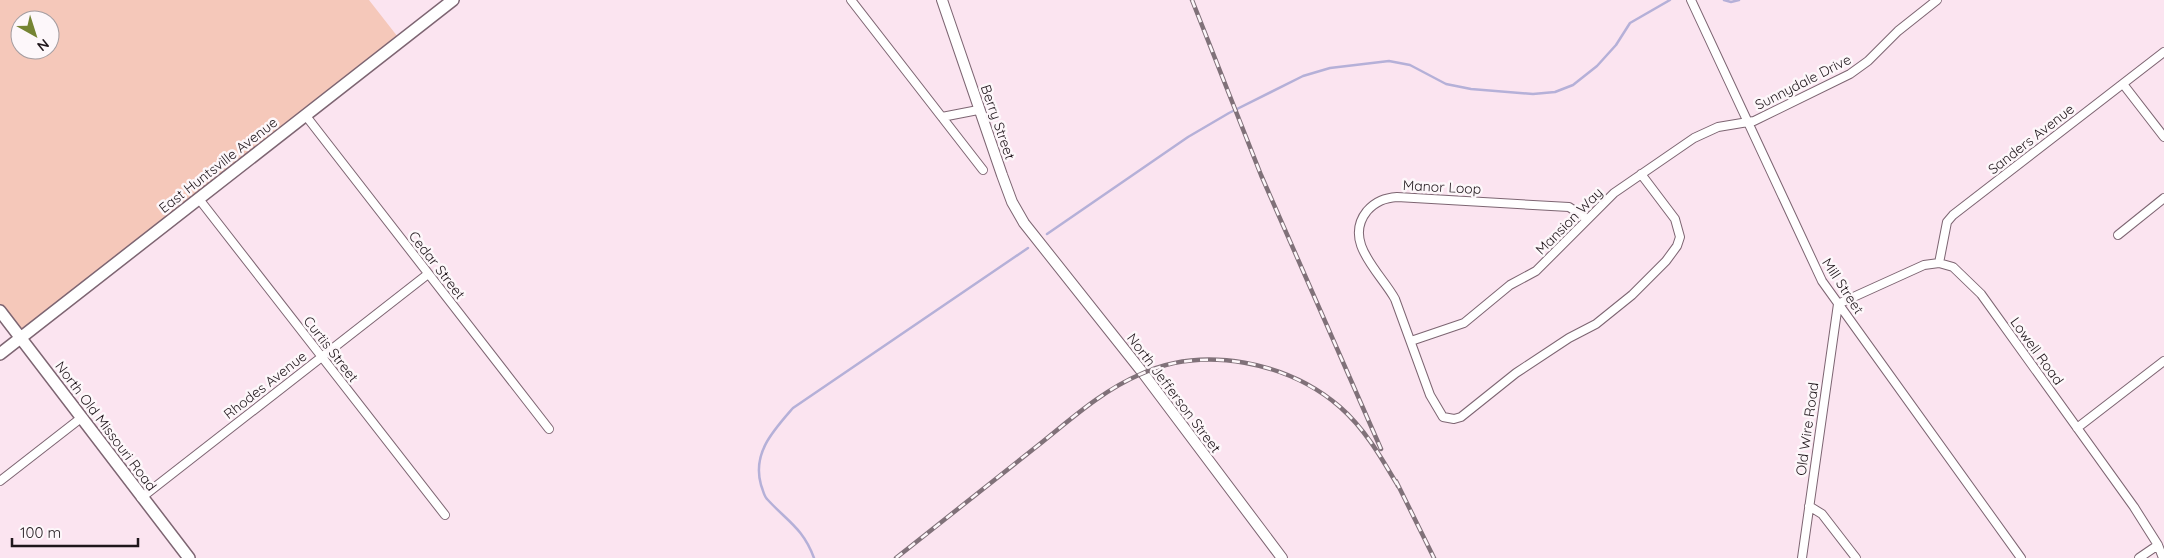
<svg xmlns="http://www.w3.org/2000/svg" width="2164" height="558" viewBox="0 0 2164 558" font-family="Quicksand,sans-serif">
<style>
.green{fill:#f5c8ba;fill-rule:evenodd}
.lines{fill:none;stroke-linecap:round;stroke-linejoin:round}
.stream{stroke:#b5b0d8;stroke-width:2.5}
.minor-casing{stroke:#7d6572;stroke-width:10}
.tertiary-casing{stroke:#7d6572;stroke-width:12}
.secondary-casing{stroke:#7d6572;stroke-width:14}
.minor{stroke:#fff;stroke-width:8}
.tertiary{stroke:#fff;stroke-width:10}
.secondary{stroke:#fff;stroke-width:11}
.rail-casing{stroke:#807179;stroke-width:4.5}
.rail{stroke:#fdf7fa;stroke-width:2.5;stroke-dasharray:8;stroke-linecap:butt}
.labels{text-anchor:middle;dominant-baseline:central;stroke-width:5;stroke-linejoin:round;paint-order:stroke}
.street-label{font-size:14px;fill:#1f161b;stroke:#fdf7fa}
</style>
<rect width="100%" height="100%" fill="#fbe4f0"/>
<path class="green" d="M0,0H369L401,41L20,338L0,311ZM20,20H50V50H20Z"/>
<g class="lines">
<path class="stream" d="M1724,0L1731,2L1739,0
M1047,234L1188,137L1229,113L1303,76L1330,68L1389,61L1410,65L1446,84L1471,89L1533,94L1555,92L1573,85L1597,66L1616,45L1630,23L1670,0
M814,558C803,528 787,521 767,499C764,496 763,490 761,485C752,453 773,431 793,408L1028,248"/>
<defs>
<path id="minor" d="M851,0L983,170
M1691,0L1822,281L2021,558
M2123,84L2164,137
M306,116L549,429
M942,117L978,110
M199,199L445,515
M1587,219L1569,207L1397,197C1385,198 1376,201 1367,211C1342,242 1381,273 1395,299L1430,395L1443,417L1454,419L1461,417L1516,373L1569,338L1596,324L1632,295L1666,261L1677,246L1680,237L1675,219L1641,174
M2118,235L2164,198
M1939,263L1947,222L1953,215L2164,52
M1838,304L1924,265L1939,263L1953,267L1981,294L2134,507L2158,545L2163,558
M1411,341L1464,323L1510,285L1536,271L1614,193L1694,138L1718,127L1754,121L1850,74L1868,61L1898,31L1937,0
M2077,428L2164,361
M0,481L81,418
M141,498L428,274
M1809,506L1822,514L1856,558
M1802,558L1838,304
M2139,558L2158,545"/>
<path id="tertiary" d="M942,0L1002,175L1012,202L1024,223L1143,373L1282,558"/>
<path id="secondary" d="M0,311L189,558
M0,354L453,0"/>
</defs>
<use href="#minor" class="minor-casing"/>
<use href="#tertiary" class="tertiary-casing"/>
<use href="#secondary" class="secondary-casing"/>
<use href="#minor" class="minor"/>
<use href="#tertiary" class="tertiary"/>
<use href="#secondary" class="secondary"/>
<defs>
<path id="rail" d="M1192,0L1261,175L1381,449
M1396,481L1434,558
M896,558C943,521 989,484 1036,447C1069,421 1101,391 1141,374C1204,345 1288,362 1340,407C1365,429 1381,457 1398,486"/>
</defs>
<use href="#rail" class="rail-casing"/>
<use href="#rail" class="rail"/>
</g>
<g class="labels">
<g class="street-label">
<text transform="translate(1803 82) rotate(-27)">Sunnydale Drive</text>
<text transform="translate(998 122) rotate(71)">Berry Street</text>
<text transform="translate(2031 139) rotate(-38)">Sanders Avenue</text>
<text transform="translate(218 165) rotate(-38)">East Huntsville Avenue</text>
<text transform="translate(1442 187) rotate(3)">Manor Loop</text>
<text transform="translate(1569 221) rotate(-45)">Mansion Way</text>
<text transform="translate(437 265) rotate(52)">Cedar Street</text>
<text transform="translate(1843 286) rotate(57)">Mill Street</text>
<text transform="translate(331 349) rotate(52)">Curtis Street</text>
<text transform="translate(2037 351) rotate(54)">Lowell Road</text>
<text transform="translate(265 385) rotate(-38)">Rhodes Avenue</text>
<text transform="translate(1174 393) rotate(53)">North Jefferson Street</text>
<text transform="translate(106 426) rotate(53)">North Old Missouri Road</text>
<text transform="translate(1807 429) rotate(-82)">Old Wire Road</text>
</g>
</g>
<g transform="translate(35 35) rotate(141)"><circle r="24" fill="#fdf7fa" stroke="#a49da1"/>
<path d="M0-4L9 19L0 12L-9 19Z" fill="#758433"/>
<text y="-8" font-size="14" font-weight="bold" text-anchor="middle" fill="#1f161b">N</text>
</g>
<path d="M12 538v8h126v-8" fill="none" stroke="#1f161b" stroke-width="2.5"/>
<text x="20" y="538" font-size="15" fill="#1f161b" stroke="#fdf7fa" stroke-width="4" paint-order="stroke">100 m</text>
</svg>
